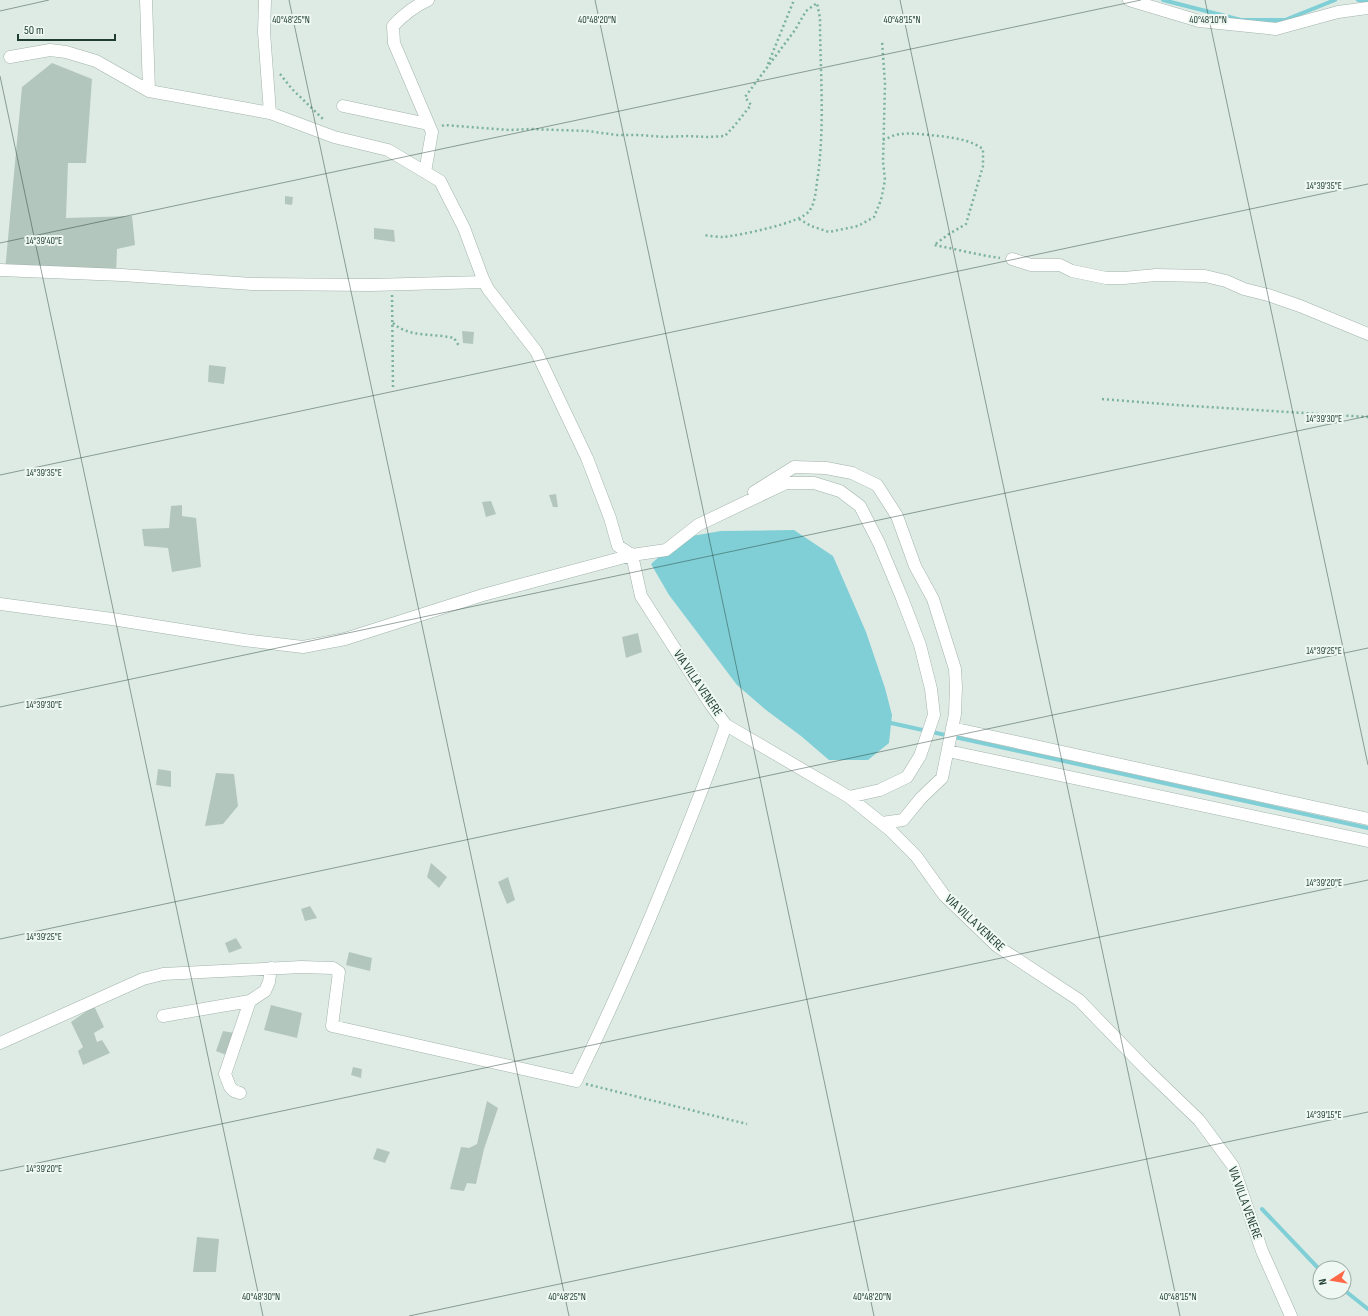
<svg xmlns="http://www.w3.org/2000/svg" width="1368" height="1316" viewBox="0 0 1368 1316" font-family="'Sofia Sans Condensed',sans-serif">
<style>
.water{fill:#80cfd6}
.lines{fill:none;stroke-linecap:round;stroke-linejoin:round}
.stream{stroke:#80cfd6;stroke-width:4}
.building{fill:#b3c6bd}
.minor-casing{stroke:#a1b3ab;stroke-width:13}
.path{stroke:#7bb29d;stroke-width:2.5;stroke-dasharray:2 3;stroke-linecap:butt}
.minor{stroke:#fff;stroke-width:12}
.ticks{fill:none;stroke:#1e3c32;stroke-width:1;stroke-opacity:0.45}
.labels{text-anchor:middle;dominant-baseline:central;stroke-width:4;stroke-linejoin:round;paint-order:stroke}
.street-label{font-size:13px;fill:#1e3c32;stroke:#eff8f3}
.ticks-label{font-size:10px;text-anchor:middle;fill:#1e3c32;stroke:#eff8f3;stroke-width:4;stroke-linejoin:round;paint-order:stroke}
</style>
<rect width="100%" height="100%" fill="#deebe4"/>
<path class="water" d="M794,530L833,556L866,632L885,688L892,715L889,743L868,760H829L801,736L766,710L737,685L669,595L651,564L680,538L721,531Z"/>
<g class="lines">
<path class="stream" d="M1163,0L1241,20H1285L1335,0
M1358,0L1368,1
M891,723L1368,828
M1262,1209L1320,1270
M1344,1290L1368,1309"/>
</g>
<path class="building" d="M52,63L92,79L86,163H68L66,218L132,216L135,245L117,249L116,275L5,271L22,87Z
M285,196L293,197L292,205L285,204Z
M374,228L394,230L395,242L374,239Z
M462,331L474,332L473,344L463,343Z
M209,365L226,367L224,384L208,382Z
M556,494L558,507H553L549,495Z
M491,501L496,514L486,517L482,502Z
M182,505V516L196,518L201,567L172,572L168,548L144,546L142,529L169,528L171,506Z
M638,633L642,652L626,658L622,637Z
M158,769L171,771V787L156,785Z
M216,773L234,774L238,806L223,824L205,826Z
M431,863L447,877L439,888L427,877Z
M508,877L515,900L507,904L498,882Z
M310,906L317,918L305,921L301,909Z
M236,938L242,948L229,953L225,943Z
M349,952L372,958L370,971L346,965Z
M271,1005L302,1013L297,1038L264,1030Z
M94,1006L104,1027L94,1033L97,1042L102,1040L110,1053L83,1065L78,1051L83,1047L71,1022Z
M223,1031L235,1033L229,1056L216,1051Z
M353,1067L362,1069L361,1078L351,1075Z
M487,1101L498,1108L484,1149L476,1184L467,1183L464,1191L450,1189L461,1147L469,1148L477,1144Z
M377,1148L390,1152L385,1163L373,1159Z
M197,1237L219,1239L216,1272H193Z"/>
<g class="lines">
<defs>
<path id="minor" d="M146,0L149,91
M265,0L264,32L270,113
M1129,0L1199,21L1276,29L1338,12L1368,8
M10,57L50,50L66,52L96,61L149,91L270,113L334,137L388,150L440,181L464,228L483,279L488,289L536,351L587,458L610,518L618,546L632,555
M343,106L428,124
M425,172L432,132L394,43L393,26C403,15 415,6 428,0
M1012,259L1031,265H1060L1072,271L1106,278H1124L1156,275L1205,276L1226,281L1244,289L1268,295L1300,306L1368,334
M0,270L122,275L252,284L371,285L484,282
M754,492L794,467L826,468L852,473L877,485L897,516L915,566L933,599L955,669L956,687L955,714L942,778L921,798L903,820L882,823
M632,555L641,596L711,705L726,725L849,797L890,830L916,856L944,895L997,946L1079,1000L1146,1069L1199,1120L1233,1166L1262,1251L1291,1316
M0,604L112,619L244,640L303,647L345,639L483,595L632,555L666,550L698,525L786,483H814L840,491L860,506L879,543L902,598L920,645L931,689L934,715L920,756L907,777L880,790L849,797
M952,728L1368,819
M948,751L1368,841
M163,1016L250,1001L265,991L269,982L271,968
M0,1043L143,979L163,974L301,967L333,968L339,972L332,1026L576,1081C609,1014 639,946 667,877C688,826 708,776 726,725
M240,1093L234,1091L230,1087L225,1074L250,1001"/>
</defs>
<use href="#minor" class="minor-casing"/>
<path class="path" d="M768,64L794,0
M280,74L292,89L323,119
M442,126L444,125L509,130L531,129L587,131L617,135H639L665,137L686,136L708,137L725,136L735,125L751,105L745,97L795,30L806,11L817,3L820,18C820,70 825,122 818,175C816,186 816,201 810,210C803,223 740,235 724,237C718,237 710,236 703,235
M883,140C889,138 895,134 901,134C910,133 920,134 929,135C948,137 967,138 983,149V166L966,224L949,234L934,245C956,249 978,255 1000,258
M799,219L811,226L829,232L858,226L874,217L881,200L885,180L883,162L885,84L882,41
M392,295L393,389
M393,323C409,338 434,333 454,338L459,346
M1102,399L1176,405L1368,417
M586,1084L747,1124"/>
<use href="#minor" class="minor"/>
</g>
<path class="ticks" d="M289,0L569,1316M595,0L874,1316M900,0L1180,1316M1205,0L1368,765M0,11L49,0M0,76L263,1316M0,243L1141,0M0,475L1368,184M0,707L1368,416M0,939L1368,648M0,1171L1368,880M409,1316L1368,1112"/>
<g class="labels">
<g class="street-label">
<text transform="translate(698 683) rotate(56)">VIA VILLA VENERE</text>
<text transform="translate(975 923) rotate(43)">VIA VILLA VENERE</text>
<text transform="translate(1245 1203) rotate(70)">VIA VILLA VENERE</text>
</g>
</g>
<g class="ticks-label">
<text x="291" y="23">40°48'25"N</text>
<text x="597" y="23">40°48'20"N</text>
<text x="902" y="23">40°48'15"N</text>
<text x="1208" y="23">40°48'10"N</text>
<text x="1324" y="189">14°39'35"E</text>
<text x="44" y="244">14°39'40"E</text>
<text x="1324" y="422">14°39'30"E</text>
<text x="44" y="476">14°39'35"E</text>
<text x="1324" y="654">14°39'25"E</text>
<text x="44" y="708">14°39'30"E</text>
<text x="1324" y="886">14°39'20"E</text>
<text x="44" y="940">14°39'25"E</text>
<text x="1324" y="1118">14°39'15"E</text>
<text x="44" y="1172">14°39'20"E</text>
<text x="261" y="1300">40°48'30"N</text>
<text x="567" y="1300">40°48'25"N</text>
<text x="872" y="1300">40°48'20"N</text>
<text x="1178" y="1300">40°48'15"N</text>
</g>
<g transform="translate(1332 1280) rotate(258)"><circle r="19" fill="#eff8f3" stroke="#9bada6"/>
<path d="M0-3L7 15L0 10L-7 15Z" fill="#ff6948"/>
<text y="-6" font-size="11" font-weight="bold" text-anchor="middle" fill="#1e3c32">N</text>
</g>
<path d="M18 34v6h97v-6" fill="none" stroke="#1e3c32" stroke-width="2"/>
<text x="24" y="34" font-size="12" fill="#1e3c32" stroke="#eff8f3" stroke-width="3" paint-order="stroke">50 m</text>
</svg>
